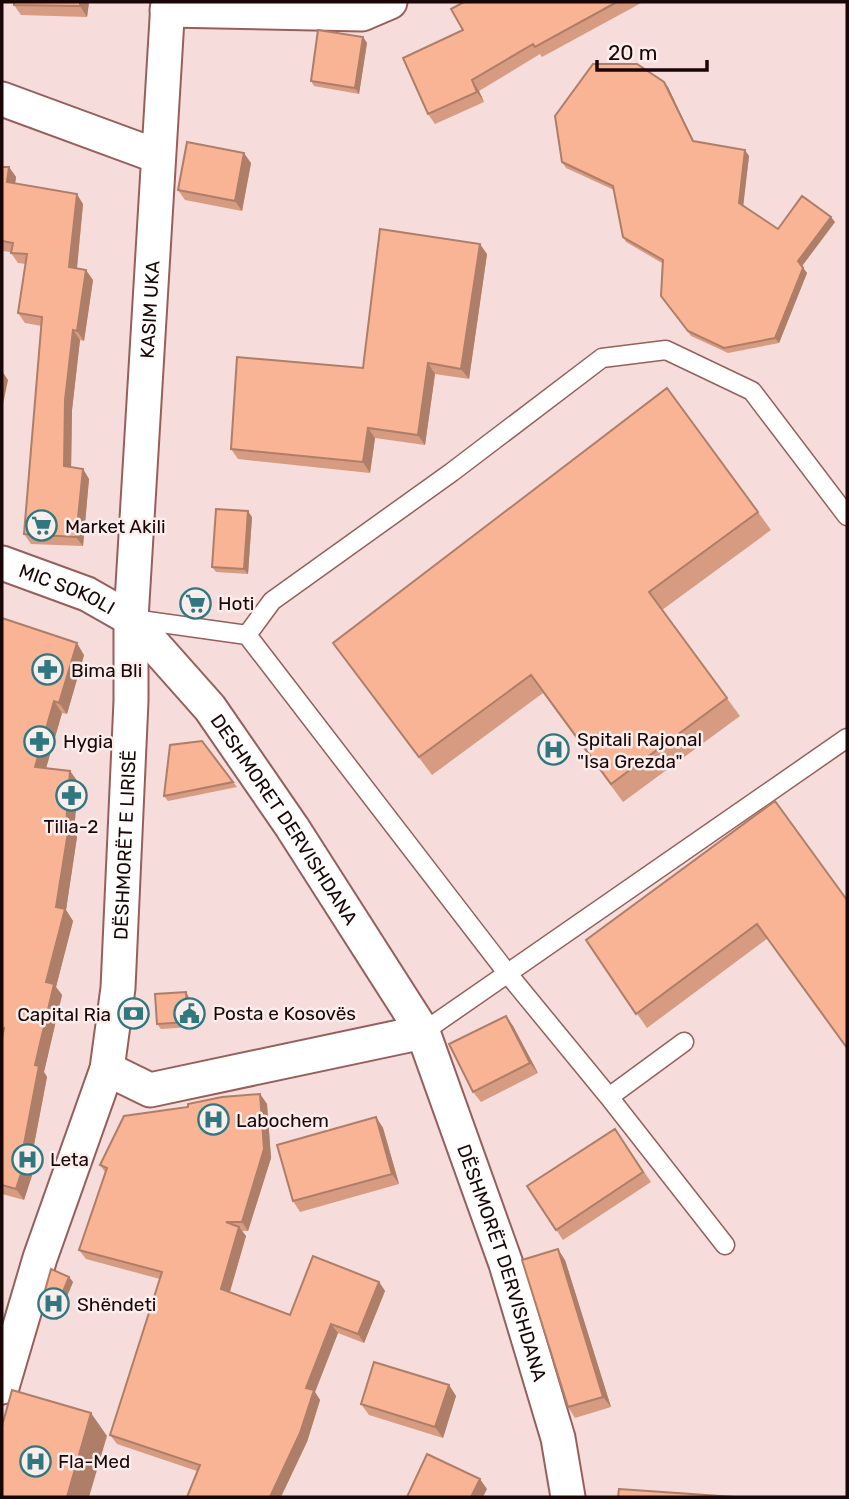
<svg xmlns="http://www.w3.org/2000/svg" width="849" height="1499" viewBox="0 0 849 1499" font-family="Rubik,sans-serif">
<style>
.lines{fill:none;stroke-linecap:round;stroke-linejoin:round}
.service-casing{stroke:#965f5b;stroke-width:21}
.minor-casing{stroke:#965f5b;stroke-width:37}
.service{stroke:#fff;stroke-width:18}
.minor{stroke:#fff;stroke-width:33}
.wall{fill:#d69b80}
.shaded-wall{fill:#ae7e68}
.building{fill:#f9b495;stroke:#ae7e68;stroke-width:2}
.labels{text-anchor:middle;dominant-baseline:central;stroke-width:5;stroke-linejoin:round;paint-order:stroke}
.street-label{font-size:19px;fill:#1a0606;stroke:#faedec}
.poi-label{font-size:19px;fill:#1a0606;stroke:#faedec;text-anchor:start}
</style>
<rect width="100%" height="100%" fill="#f6dcda"/>
<g class="lines">
<defs>
<path id="service" d="M133,619L247,635L272,601L452,472L602,358L666,350L752,391L847,516
M247,635L508,974L609,1097L684,1042
M423,1032L847,738
M609,1097L725,1245"/>
<g id="minor">
<path d="M167,10L362,14L390,2"/>
<path d="M2,99L157,156"/>
<path id="s1" d="M2,563L87,594L131,619L210,708L292,827L423,1032L506,1264L558,1438L568,1497"/>
<path d="M107,1069L150,1090L423,1032"/>
<path id="s2" d="M2,1387L40,1258L107,1069L118,988L131,701V619L168,2"/>
</g>
</defs>
<use href="#service" class="service-casing"/>
<use href="#minor" class="minor-casing"/>
<use href="#service" class="service"/>
<use href="#minor" class="minor"/>
</g>
<path class="wall" d="M14,2H89L87,17L21,15L14,5Z
M464,2H643L542,57L540,54L479,91L484,102L435,124L428,114L463,30Z
M363,37L367,43L359,94L314,86L311,81Z
M664,82L668,87L694,142L749,156L743,205L778,229L835,222L802,266L807,273L779,343L728,353L691,336L661,296L662,263L626,242L623,237L614,190L566,168L562,162Z
M251,163L242,211L185,200L178,190Z
M2,167H9L16,177L15,183L83,204L77,269L93,280L84,341L80,340L72,410L71,467L83,469L89,479L83,546L31,544L24,534L42,326L25,323L18,313L26,264L18,263L11,253V252L2,251Z
M487,254L469,379L435,374L425,445L375,438L370,473L238,459L231,449L363,368Z
M758,512L771,530L662,610L740,716L623,802L543,693L432,775L333,643Z
M252,517L248,574L216,572L212,567Z
M2,618L84,655L67,714L62,713L46,768L70,771L78,782L74,832L77,837L66,910L73,921L56,987L62,995L44,1072L47,1077L33,1150L38,1157L24,1200L2,1194Z
M202,741L237,787L168,801L164,796Z
M847,900L768,938L647,1028L586,940Z
M186,992L189,998L192,1027L161,1029L157,1024Z
M506,1016L513,1026L538,1073L481,1102L473,1092Z
M260,1094L267,1104L271,1158L248,1231H242L246,1236L230,1292L290,1315L379,1282L385,1291L364,1343L338,1333L315,1392L320,1400L307,1442L197,1471L117,1444L110,1435L160,1279L86,1259L79,1250L105,1172L100,1165L188,1107Z
M376,1117L383,1128L399,1184L300,1212L293,1201Z
M615,1129L651,1182L563,1240L527,1186Z
M565,1260L611,1407L575,1418L568,1407Z
M69,1277L73,1282L57,1320L44,1314L40,1308Z
M449,1385L456,1396L443,1438L369,1415L361,1404Z"/>
<path class="shaded-wall" d="M80,2H89L87,17L80,6Z
M363,37L367,43L359,94L355,88Z
M472,80L479,91L484,102L477,92Z
M664,82L668,87L696,147L693,141Z
M745,150L749,156L743,208L739,203Z
M244,153L251,163L242,211L235,201Z
M9,167L16,177L14,192L7,182Z
M77,194L83,204L76,277L69,267Z
M831,217L835,222L802,266L798,261Z
M480,244L487,254L469,379L461,369Z
M803,268L807,273L779,343L775,338Z
M86,270L93,280L84,341L77,331Z
M73,330L80,340L72,410L71,476L64,466L65,400Z
M428,363L435,374L425,445L418,435Z
M2,371L8,380L2,409Z
M368,428L375,438L370,473L363,462Z
M83,469L89,479L83,546L76,537Z
M248,511L252,517L248,574L244,569Z
M77,643L84,655L67,714L59,703Z
M54,701L62,713L43,779L35,767Z
M70,771L78,782L74,832L77,837L66,910L73,921L56,987L62,995L44,1072L47,1077L33,1150L38,1157L24,1200L16,1189L24,1144L56,907Z
M186,992L189,998L192,1027L188,1022Z
M506,1016L513,1026L538,1073L530,1063Z
M260,1094L267,1104L271,1158L248,1231L242,1222Z
M376,1117L383,1128L399,1184L392,1174Z
M239,1227L246,1236L228,1298L221,1289Z
M558,1249L565,1260L611,1407L603,1397Z
M69,1277L73,1282L57,1320L54,1314Z
M379,1282L385,1291L364,1343L358,1334Z
M331,1324L338,1333L315,1392L320,1400L307,1442L281,1497H270L306,1388Z
M449,1385L456,1396L443,1438L435,1427Z
M91,1413L107,1436L89,1497H67Z
M480,1479L487,1489L483,1497H471Z"/>
<path class="building" d="M14,2H80V6L14,5Z
M464,2H617L535,47L533,44L472,80L477,92L428,114L403,58L463,30L451,9Z
M318,30L363,37L355,88L311,81Z
M593,64H637L664,82L693,141L745,150L739,203L778,229L802,196L831,217L798,261L803,268L775,338L724,348L688,331L661,296L663,260L623,237L613,186L562,162L555,116Z
M187,142L244,153L235,201L178,190Z
M2,167H9L7,182L77,194L69,267L86,270L77,331L73,330L65,400L64,466L83,469L76,537L24,534L42,317L18,313L27,254L11,253L13,243L2,241Z
M380,229L480,244L461,369L428,363L418,435L368,428L363,462L231,449L237,357L363,368Z
M667,388L758,512L649,592L727,698L611,784L531,675L419,757L333,643Z
M216,509L248,511L244,569L212,567Z
M2,618L77,643L59,703L54,701L35,767L70,771L66,825L69,826L56,907L65,909L46,982L54,984L35,1065L39,1066L24,1144L30,1146L16,1189L2,1185V1039L4,1028L2,1027Z
M202,741L233,782L164,796L170,745Z
M775,801L847,900V1048L757,924L636,1014L586,940Z
M186,992L188,1022L157,1024L155,994Z
M506,1016L530,1063L473,1092L449,1044Z
M260,1094L264,1149L242,1222H226L239,1227L221,1289L290,1315L313,1256L379,1282L358,1334L331,1324L306,1388L314,1390L300,1433L270,1497H187L200,1465L110,1435L162,1272L79,1250L107,1168L100,1165L124,1116L188,1107V1104L222,1097Z
M376,1117L392,1174L293,1201L277,1145Z
M615,1129L643,1172L556,1230L527,1186Z
M558,1249L603,1397L568,1407L522,1260Z
M51,1269L69,1277L54,1314L40,1308Z
M374,1362L449,1385L435,1427L361,1404Z
M12,1390L91,1413L67,1497H2V1426Z
M427,1454L480,1479L471,1497H407Z
M619,1489L735,1497H618Z"/>
<defs>
<symbol id="supermarket-ring" viewBox="-11 -11 22 22"><circle r="9.5" fill="#faedec" stroke="#2f787f" stroke-width="1.5"/><path d="M-6-5.5h2.5l.6 2H6L4.5 2H-2.5L-4.4-4H-6ZM-1.5 3.2a1.3 1.3 0 1 0 .1 0ZM3 3.2a1.3 1.3 0 1 0 .1 0Z" fill="#2f787f"/></symbol>
<symbol id="pharmacy-ring" viewBox="-11 -11 22 22"><circle r="9.5" fill="#faedec" stroke="#2f787f" stroke-width="1.5"/><path d="M-2-6h4v4h4v4h-4v4h-4v-4h-4v-4h4Z" fill="#2f787f"/></symbol>
<symbol id="hospital-ring" viewBox="-11 -11 22 22"><circle r="9.5" fill="#faedec" stroke="#2f787f" stroke-width="1.5"/><path d="M-5-5h3v3.5h4V-5h3V5h-3V1.5h-4V5h-3Z" fill="#2f787f"/></symbol>
<symbol id="civic-ring" viewBox="-11 -11 22 22"><circle r="9.5" fill="#faedec" stroke="#2f787f" stroke-width="1.5"/><path d="M-.6-6.5H3V-4.5H.6V-3L4-1V1h2V6H-6V1h2V-1L-.6-3ZM-1.2 2.5V6h2.4V2.5Z" fill="#2f787f"/></symbol>
<symbol id="bank-ring" viewBox="-11 -11 22 22"><circle r="9.5" fill="#faedec" stroke="#2f787f" stroke-width="1.5"/><path d="M-6-4H6V4H-6ZM0-2.3a2.3 2.3 0 1 0 0 4.6a2.3 2.3 0 1 0 0-4.6Z" fill="#2f787f"/></symbol>
</defs>
<g fill-rule="evenodd">
<use href="#supermarket-ring" x="24" y="508" width="35" height="35"/>
<use href="#supermarket-ring" x="178" y="586" width="35" height="35"/>
<use href="#pharmacy-ring" x="30" y="652" width="35" height="35"/>
<use href="#pharmacy-ring" x="22" y="724" width="35" height="35"/>
<use href="#hospital-ring" x="536" y="732" width="35" height="35"/>
<use href="#pharmacy-ring" x="54" y="778" width="35" height="35"/>
<use href="#civic-ring" x="172" y="996" width="35" height="35"/>
<use href="#bank-ring" x="116" y="996" width="35" height="35"/>
<use href="#hospital-ring" x="196" y="1102" width="35" height="35"/>
<use href="#hospital-ring" x="10" y="1142" width="35" height="35"/>
<use href="#hospital-ring" x="36" y="1286" width="35" height="35"/>
<use href="#hospital-ring" x="18" y="1444" width="35" height="35"/>
</g>
<g class="labels">
<g class="street-label">
<text stroke="none"><textPath href="#s2" startOffset="1096">KASIM UKA</textPath></text>
<text stroke="none"><textPath href="#s1" startOffset="70">MIC SOKOLI</textPath></text>
<text stroke="none"><textPath href="#s1" startOffset="394">DESHMORET DERVISHDANA</textPath></text>
<text stroke="none"><textPath href="#s2" startOffset="560">DËSHMORËT E LIRISË</textPath></text>
<text stroke="none"><textPath href="#s1" startOffset="892">DËSHMORËT DERVISHDANA</textPath></text>
</g>
<g class="poi-label">
<text x="65" y="526">Market Akili</text>
<text x="218" y="603">Hoti</text>
<text x="71" y="670">Bima Bli</text>
<text x="577" y="739">Spitali Rajonal<tspan x="577" dy="22">"Isa Grezda"</tspan></text>
<text x="63" y="741">Hygia</text>
<text x="71" y="826" text-anchor="middle">Tilia-2</text>
<text x="213" y="1013">Posta e Kosovës</text>
<text x="111" y="1014" text-anchor="end">Capital Ria</text>
<text x="236" y="1120">Labochem</text>
<text x="50" y="1159">Leta</text>
<text x="77" y="1304">Shëndeti</text>
<text x="58" y="1461">Fla-Med</text>
</g>
</g>
<rect width="849" height="1499" fill="none" stroke="#1a0606" stroke-width="7"/>
<path d="M597 60v10h110v-10" fill="none" stroke="#1a0606" stroke-width="3.5"/>
<text x="608" y="60" font-size="21" fill="#1a0606" stroke="#faedec" stroke-width="5" paint-order="stroke">20 m</text>
</svg>
